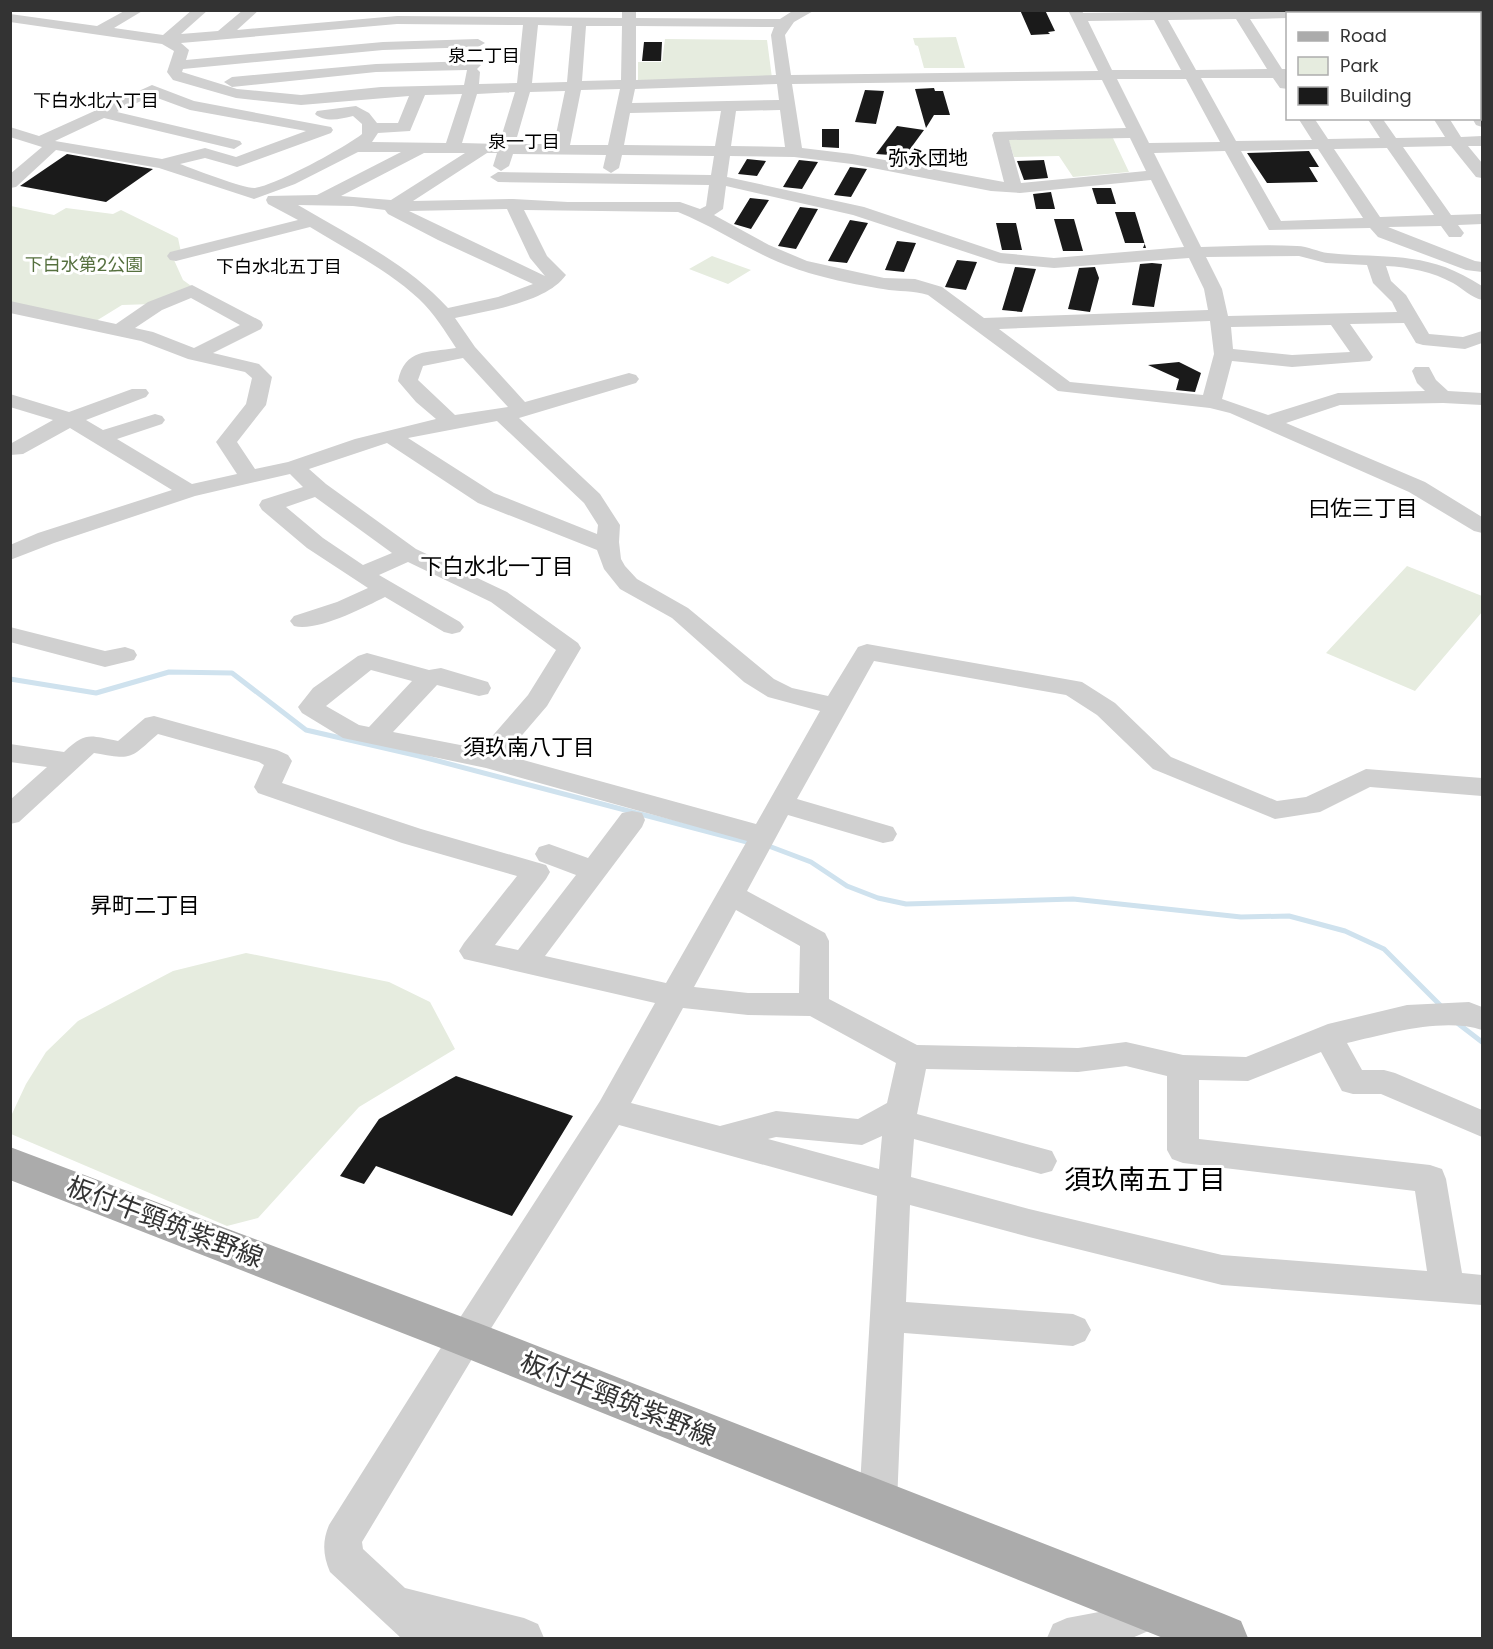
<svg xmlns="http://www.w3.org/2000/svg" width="1493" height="1649" viewBox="0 0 1493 1649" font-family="Poppins,'Noto Sans JP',sans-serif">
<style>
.green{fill:#e6ecdf}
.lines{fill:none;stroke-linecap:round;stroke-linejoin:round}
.stream-far1{stroke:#cfe2ee;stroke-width:3}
.stream{stroke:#cfe2ee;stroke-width:5}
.building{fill:#1a1a1a}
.minor{fill:#d0d0d0;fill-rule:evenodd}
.major{fill:#ababab;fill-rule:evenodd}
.labels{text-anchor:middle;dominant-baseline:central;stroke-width:6;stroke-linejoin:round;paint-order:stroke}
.far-neighbourhood-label{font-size:18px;fill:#000;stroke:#fff}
.far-park-label{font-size:18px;fill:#56703f;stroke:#fff}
.far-quarter-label{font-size:20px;fill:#000;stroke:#fff}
.neighbourhood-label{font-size:22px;fill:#000;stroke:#fff}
.near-street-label{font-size:26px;fill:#333;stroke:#fff}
.near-neighbourhood-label{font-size:27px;fill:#000;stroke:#fff}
</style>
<rect width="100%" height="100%" fill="#fff"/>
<path class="green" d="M956,37L965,68H924L918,46L915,45L913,38Z
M665,39L767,40L772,78L638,82V62H662Z
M1112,136L1129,172L1073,177L1059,156L1014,157L1008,138Z
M11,206L54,215L66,208L113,214L121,210L178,238L182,257L174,260L183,280L194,288L153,304L122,305L96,321L11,304Z
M712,256L751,270L728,284L689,269Z
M1407,566L1482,596V612L1415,691L1326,653Z
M246,953L389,982L430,1002L455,1049L359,1107L258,1218L227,1226L11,1134V1116L26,1084L46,1052L78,1021L173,971Z"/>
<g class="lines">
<path class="stream-far1" d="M1480,55L1482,57"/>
<path class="stream" d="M10,679L96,693L169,672L232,673L306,730L419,756L751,843
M766,845L811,862L847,886L878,898L906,904L1073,899L1241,917L1289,916L1345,931L1384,949L1442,1007
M1456,1022L1482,1042"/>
</g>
<path class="building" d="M1020,10H1045L1055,31L1048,32L1050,34L1031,35Z
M644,42H662L661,61H642Z
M934,88L935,91H943L950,115H934L926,128L915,89Z
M865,90L884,91L876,124L855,122Z
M897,126L924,130L905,156L876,154Z
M822,129H839V148L822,147Z
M1309,151L1319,167H1309L1318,182L1267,183L1247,153Z
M67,154L153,169L106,202L20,186Z
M747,159L766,161L757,176L738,174Z
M799,160L818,162L802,189L783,187Z
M1044,160L1048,178L1024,180L1017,161Z
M850,167L867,169L851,197L834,195Z
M1092,188H1111L1116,204H1097Z
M1051,192L1055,209H1036L1033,194Z
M750,198L769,200L751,229L734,224Z
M800,207L818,209L796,249L778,246Z
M1115,212H1135L1146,248H1143L1145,243H1125Z
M1054,219H1074L1083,251H1063Z
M850,220L868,223L847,263L828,261Z
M996,223H1016L1022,250H1002Z
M897,241L916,243L904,272L885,270Z
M957,260L977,262L966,290L945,287Z
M1152,263L1162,264L1154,307L1132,305L1140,264Z
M1015,267L1036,269L1022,312L1002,310Z
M1095,267L1099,278L1090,312L1068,309L1079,268Z
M1179,362L1201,373L1195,392L1176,390L1179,379L1148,365Z
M456,1076L573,1116L512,1216L376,1166L364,1184L340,1176L379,1119Z"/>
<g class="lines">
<path class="minor" d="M126,10H144L114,28L163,35L192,10H208L181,34L218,31L243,10H259L237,30L397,16L622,18V10H636V18L780,19L794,10H815L794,22L785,35L791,75L1098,71L1068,10H1082L1083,13L1291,10L1295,14H1288V18L1250,19L1282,69H1288V89L1280,88L1273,78H1201L1236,141L1312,140L1298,118H1314L1328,139L1380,138L1367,118H1382L1396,138L1445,137L1433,118H1449L1461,137L1482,136V146H1468L1482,163V178L1476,177L1451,146L1403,147L1451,215L1482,214V224L1458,225L1464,233L1461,237H1449L1441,226L1388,227L1475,261L1482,262V272L1466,270L1378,237L1370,228L1269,230L1225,151L1154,153L1201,247C1233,246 1265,244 1297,246C1308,246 1318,252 1328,253C1389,259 1427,250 1482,286V300C1471,297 1463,289 1453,283C1433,272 1409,267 1386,266L1391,281L1406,295L1429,334L1463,337L1482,331V343L1465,349L1423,345L1416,343L1404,323L1350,324L1373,357L1370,361L1292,367L1232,361L1222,399L1268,415L1338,393L1425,391L1417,383L1412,371L1415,367H1429L1436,380L1448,391L1482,393V405L1443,403L1340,405L1286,423L1425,482L1482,517V533L1474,531L1409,492L1230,413L1210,408L1058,391L928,295C913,290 899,292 883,289C857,285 818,277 794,268C753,254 718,228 678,212L524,210L547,256L566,275C546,303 489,310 455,318L475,347L525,402L629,373L636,375L639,379L636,383L519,418L600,494L620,525L619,542L621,559L625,566L637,579L688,608L774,679L792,688L828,696L858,647L867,644L1082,682L1115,703L1171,757L1277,801L1306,797L1366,769L1482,778V796L1370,787L1320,812L1275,819L1153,769L1097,715L1066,695L874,661L797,799L893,827L897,834L893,841L883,843L788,815L747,891L825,933L829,941V999L917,1045L1078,1048L1126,1042L1183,1055L1246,1057L1328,1024L1407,1005L1469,1002L1482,1007V1030C1443,1017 1387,1034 1347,1043L1362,1070H1384L1395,1073L1482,1110V1137L1381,1094H1353L1342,1091L1321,1052L1248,1081L1199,1080V1139L1430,1165L1442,1169L1446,1179L1462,1273L1482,1275V1305L1222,1285L1029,1237L910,1205L906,1302L1073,1314L1085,1319L1091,1330L1085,1341L1073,1346L904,1333L897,1503L891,1516L878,1521L865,1516L859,1503L877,1196L619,1125L478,1349L362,1542L363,1549L405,1588L524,1618L538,1624L544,1638H401L330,1572C323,1555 322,1542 329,1525L454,1327L600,1101L655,1003L464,959L459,951L464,943L517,876L402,843L258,793L254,787L264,765L259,762L158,734C129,759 134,760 94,753L19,822L10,824V800L47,767L10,762V744L64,752C87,731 89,736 118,741L145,718L154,716L277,750L288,755L292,761L282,783L421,829L546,865L550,872L546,879L495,945L518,950L576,875L539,861L535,854L539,847L549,844L588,858L622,813L632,811L642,813L645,820L642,827L545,956L666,983L747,841L486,768L343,738L302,713L298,707L313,688L358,656L367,653L429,670L441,668L488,682L491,688L488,694L479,696L437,685L393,732L481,749L528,695L556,650L491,602L408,562L379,575L460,622L464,627L460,632L452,634L444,632L385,597C363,608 317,632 294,626L290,621L294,616L337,602L368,588L307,548L262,510L259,505L262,500L303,487L290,474L195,496L54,543L10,560V545L38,533L172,490L70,428L23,454L10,455V444L53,420L10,407V394L69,412L132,389H146L149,393L146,397L86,420L103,430L155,414L162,416L165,420L162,424L117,439L192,484L237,474L216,442L246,404L252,378L245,372L188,359L141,341L10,313V301L116,324L148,302L192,285L261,321L263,325L261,329L213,353L259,364L272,377L266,405L237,442L255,469L288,462L355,439L436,419L416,402L398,381C405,348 427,353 456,348C445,331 434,313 419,299C388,270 347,250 310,227L176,261L170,260L167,256L170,252L298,220L268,204L266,200L268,196L317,195L401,152H358L295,184L254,199L159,168L56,150L16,187L10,188V174L42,147L10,137V127L39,136L152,85L194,101L331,127L333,130L331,133L243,165L237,167L205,158L180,164C193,169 245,189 255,188C276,185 344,148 362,134V124L353,116C341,119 325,123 315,114L317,111L356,106L369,113L377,123H398L409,96L301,105L236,98L173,80L167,72L174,51L162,44L10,22V14L97,26ZM1236,19L1267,69L1196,70L1168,20ZM1154,20L1181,70H1112L1088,21ZM397,24L523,25L517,83L479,84L480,72L477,69L481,65L474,61L376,64L232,77L224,82L232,87L376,72L467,70L464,85L381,87L301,95L237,89L182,72L183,69L383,50L478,47L485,43L478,39L383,42L186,60L189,50L181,43ZM538,25L572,26L567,82L532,83ZM586,26H622L621,80L582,81ZM636,26L774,27L771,35L776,75L636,80ZM1117,79H1186L1220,142L1149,143ZM1102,80L1126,128L994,132L992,135L1004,182L852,154L802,148L792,84ZM777,84L779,100L632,103L635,89ZM620,89L608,145H570L581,90ZM565,91L554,144H515L530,92ZM515,92L499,144L462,143L477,94ZM462,94L446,143L372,142L378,133L410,131L425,95ZM152,96L190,110L306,131L236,157L205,148L162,159L55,141L104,118L234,149L242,144L240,141L117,112ZM780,110L785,147L731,146L736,111ZM721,111L715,146L624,145L630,113ZM1130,138L1146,171L1021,183L1009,140ZM1387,148L1434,215L1380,217L1334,149ZM1318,149L1363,218L1281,221L1241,151ZM424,153H465L391,200L341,196ZM487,153H497L493,166L501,171L509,166L513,154L606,155L603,168L611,173L619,168L622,155L714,156L711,175L498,172L490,177L498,182L709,185L706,206L700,209L680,202H568L513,199L413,201ZM730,156L794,157L852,164L991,191L1020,193L1151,180L1184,247L1054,258L1001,253L864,207L727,177ZM726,186L853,215L999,263L1054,268L1189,258L1204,289L1208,310L984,318L942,287L915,279L884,278L807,261L769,245L714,215L723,209ZM298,205L353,206L385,210L388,214L438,240L533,284L498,297L448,308C407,263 350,236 298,205ZM507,209L530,258L545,276L409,211ZM1299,256L1326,263L1367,265L1373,283L1392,302L1397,312L1228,316L1222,289L1206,257ZM191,298L240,325L194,348L153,332L135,328L162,310ZM1210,321L1214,354L1203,395L1070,382L999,329ZM1331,325L1350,352L1292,355L1233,349L1231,327ZM463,358L508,407L455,415L418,380L423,366ZM497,421L584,503L598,525L597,534L494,493L408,438ZM387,443L478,503L597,550L604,569L620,589L672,618L744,682L768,697L820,711L756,824L505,755L547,706L581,648L578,643L507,592L416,549L326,484L309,469ZM315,497L392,553L363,565L323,538L286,507ZM371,670L412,681L369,727L359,725L326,706ZM736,910L800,946L799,993H748L694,987ZM683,1008L748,1015L810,1016L896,1063L887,1103L858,1119L776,1111L720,1126L631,1103ZM1126,1066L1167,1076V1150L1172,1159L1183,1163L1415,1191L1427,1271L1222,1255L1029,1209L911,1177L914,1139L1041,1174L1052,1171L1057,1161L1052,1151L1041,1148L917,1114L926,1069L1078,1072ZM882,1136L879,1169L768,1139L776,1137L862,1145Z
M1318,10H1407L1403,14H1314Z
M1480,66H1482V74H1480Z
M1480,113L1482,114V127L1476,125L1472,118H1480Z
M10,627L105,651L125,647L134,650L137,655L134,660L105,667L10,642Z
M1151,1590L1165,1596L1171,1610L1165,1624L1132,1638H1047L1053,1624L1067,1618L1099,1612Z"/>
<path class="major" d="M1378,10H1399L1401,14H1380Z
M1480,45H1482V56H1480Z
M10,1147L481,1324L1224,1614L1241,1621L1248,1638H1163L451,1352L10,1180Z"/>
</g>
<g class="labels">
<g class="far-neighbourhood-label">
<text x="484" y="55">泉二丁目</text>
<text x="96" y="100">下白水北六丁目</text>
<text x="524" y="141">泉一丁目</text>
<text x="279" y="266">下白水北五丁目</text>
</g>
<g class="far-park-label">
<text x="84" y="264">下白水第2公園</text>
</g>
<g class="far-quarter-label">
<text x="928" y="158">弥永団地</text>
</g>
<g class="neighbourhood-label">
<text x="1363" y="508">曰佐三丁目</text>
<text x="497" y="566">下白水北一丁目</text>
<text x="529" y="747">須玖南八丁目</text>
<text x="145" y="905">昇町二丁目</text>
</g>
<g class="near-street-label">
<text transform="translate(165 1222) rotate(21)">板付牛頸筑紫野線</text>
<text transform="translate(618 1399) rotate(22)">板付牛頸筑紫野線</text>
</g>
<g class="near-neighbourhood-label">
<text x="1145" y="1179">須玖南五丁目</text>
</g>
</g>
<rect width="1493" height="1649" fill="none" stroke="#333333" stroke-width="24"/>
<rect x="1286" y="12" width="195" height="108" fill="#ffffff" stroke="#adadad" stroke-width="1.5"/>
<rect x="1298" y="32" width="30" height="9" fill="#ababab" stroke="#adadad" stroke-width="1.5"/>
<text x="1340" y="42" font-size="18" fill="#333333">Road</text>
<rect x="1298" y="57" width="30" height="18" fill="#e6ecdf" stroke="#adadad" stroke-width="1.5"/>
<text x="1340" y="72" font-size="18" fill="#333333">Park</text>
<rect x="1298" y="87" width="30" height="18" fill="#1a1a1a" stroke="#adadad" stroke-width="1.5"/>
<text x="1340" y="102" font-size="18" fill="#333333">Building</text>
</svg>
